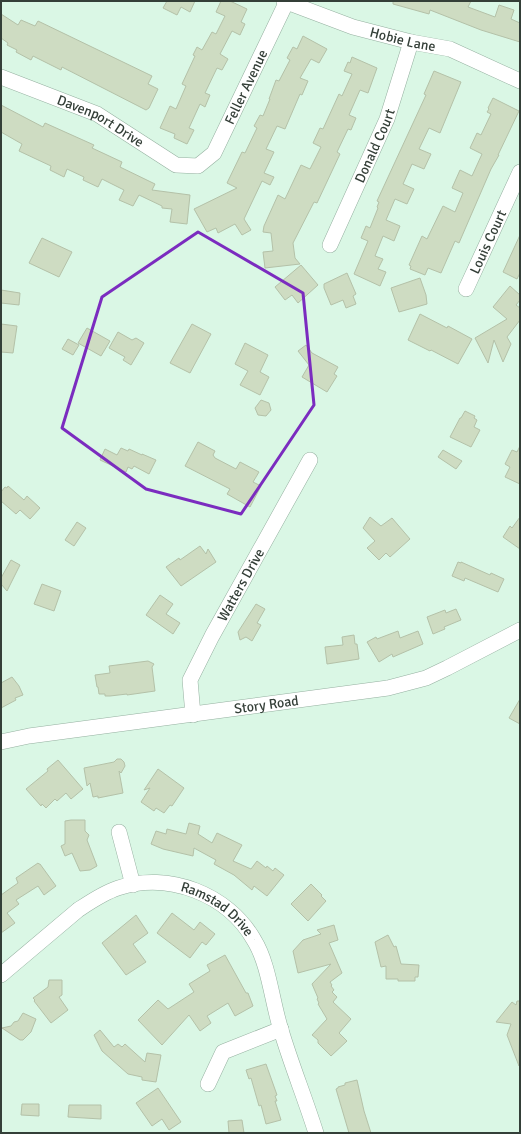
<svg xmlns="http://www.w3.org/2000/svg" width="521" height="1134" viewBox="0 0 521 1134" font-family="Signika,sans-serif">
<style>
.building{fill:#cedcc2;stroke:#b4c1a8}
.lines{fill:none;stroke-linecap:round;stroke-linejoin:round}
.minor-casing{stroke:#95b0a0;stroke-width:16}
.minor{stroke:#fff;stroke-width:15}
.marked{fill:none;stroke:#7b2cbf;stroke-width:3;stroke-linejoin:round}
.labels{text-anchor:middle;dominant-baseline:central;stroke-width:3.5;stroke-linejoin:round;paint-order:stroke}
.street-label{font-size:14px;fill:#343f38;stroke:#f4fff8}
</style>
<rect width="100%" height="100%" fill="#daf7e5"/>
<path class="building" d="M167,1H195L190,12L181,7L177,15L163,8Z
M221,1H230L247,9L241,22L245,24L240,35L232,31L220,54L228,59L222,70L217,68L205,93L210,95L205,107L200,104L189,128L194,130L187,144L174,138L175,134L160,128L170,106L176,109L186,86L182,84L195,56L193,55L197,47L202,50L212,32L216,34L225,16L216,12Z
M393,1H471L468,7L495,17L499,5L514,10L511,19L520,23V42L481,30L430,10L429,14L393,4Z
M1,14L18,25L21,20L35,26L38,21L152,76L148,84L158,89L149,108L146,110L62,67L61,70L33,56L31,60L16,52L17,50L7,45L8,43L1,38Z
M303,36L327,49L319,63L311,59L300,78L308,81L302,95L300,94L285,129L277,126L266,149L274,152L264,173L274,177L270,185L262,181L244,219L251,230L242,235L235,224L218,233L216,228L207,232L194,209L237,188L227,183L242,152L245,153L257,128L254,126L260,115L263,116L270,99H269L276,80L279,81L290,60L287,58L293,47L297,49Z
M352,57L377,68L368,93L360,90L349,115L356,118L351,130L348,129L337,152L340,154L317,203L314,202L293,243L295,258L300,264L265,268L263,252L273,251L271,233L263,232L264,226L278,195L285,199L301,165L310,169L321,147L313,143L320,128L323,129L339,94L342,96L352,74L344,71L348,62L350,63Z
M434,71L461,82L440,133L429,128L419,149L431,154L424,169L412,164L403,184L414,189L407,204L395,199L386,220L400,226L394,241L383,236L375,256L383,259L378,269L386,272L380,286L354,274L368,241L361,238L366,226L370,228L378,208L377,207L379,202L377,201L426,95L424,94Z
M493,98L519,111L498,155H499L491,169L459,243L455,241L441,273L428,268L425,275L410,269L411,266L409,265L422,236L427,239L443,206L455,212L463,193L452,188L460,170L472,176L482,154L470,148L477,133L481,135L491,114L487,112L489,109L488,108Z
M1,105L43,127L45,123L94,145L92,148L122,162L120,167L155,184L152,190L190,195L187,224L170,222L172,209L162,208V206L139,195L133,206L119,200L124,190L102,179L98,187L83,180L84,177L67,169L64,177L50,170L51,166L19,151L22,144L1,132Z
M520,235V273L517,279L503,272Z
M42,238L72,252L59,277L29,263Z
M301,265L318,285L298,303L292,295L285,300L275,287Z
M347,273L356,294L353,296L356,304L346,308L343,300L331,305L324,288V284Z
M420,278L426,295L427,304L399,312L391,288Z
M510,286L520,295V300L516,305L520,308V320L507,337L511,344L503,362L494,340L488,363L475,338L507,319L493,307Z
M1,290L20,293L19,305L1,303Z
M420,314L447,328L448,326L472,339L458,364L431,350L430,351L408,340Z
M1,324L17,326L13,353L1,352Z
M192,324L211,334L190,373L170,363Z
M87,328L110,341L101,356L78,343Z
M118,332L132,340L136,338L144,343L131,365L123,360L125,357L109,348Z
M68,339L79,345L73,355L62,349Z
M245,343L268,355L260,372L269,377L260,395L240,385L248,371L235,364Z
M306,345L312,353L338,367L334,374L337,376L327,392L302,377L309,365L298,351Z
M261,400L269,403L271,410L266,416L258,415L255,408Z
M465,411L475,416L474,418L477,420L474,427L480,430L471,447L450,437L460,418H461Z
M198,442L215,451L213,455L215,458L236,469L240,462L259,472L253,482L261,486L250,507L227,494L230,489L185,466Z
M520,446V484L505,477L510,467L505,464L512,450L517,452Z
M121,448L128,451L129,449L142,455V454L156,460L149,474L134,466L132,469L128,467L126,472L100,460L105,449L117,455Z
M443,450L462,461L456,469L438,457Z
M8,486L24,500L27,496L40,508L30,519L20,510L16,514L1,501V492L5,487L7,488Z
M370,517L381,526L392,518L410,539L390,557L386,553L379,560L367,548L375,541L363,528Z
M520,517V549L503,537L510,526L512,528Z
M77,522L86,528L74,546L65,540Z
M200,546L206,554L208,549L216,562L181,586L166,567L179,558L180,560Z
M11,560L20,565L7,591L1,584V578Z
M458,562L461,563V562L490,575L491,573L504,579L498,592L465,578L464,581L452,576Z
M42,584L61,591L54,611L34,604Z
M160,595L173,604L166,614L180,623L173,634L146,615Z
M256,604L265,609L257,623L261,625L252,641L246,637L240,640L238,632Z
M456,609L461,620L444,627L445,629L433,634L427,617L445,610L446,613Z
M398,631L400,638L418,631L423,644L393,657L392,654L379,662L367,642L376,637L377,639Z
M354,635L355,644H357L359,659L327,664L325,647L343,645L342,637Z
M148,661L154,664L152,667L155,691L127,695V694L110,696H105V694H99L98,687H97L95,675L110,673L109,666Z
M12,677L19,686L23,695L15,698L16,700L1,708V683Z
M520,699V724L509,718Z
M117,759H121L124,762L125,766L121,773L119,771L123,793L98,798V796L93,797L90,783L87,786L84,768L114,762Z
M58,760L83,789L71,799L66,793L57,801L55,799L46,808L42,804L41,806L26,789L48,771L47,769Z
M158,769L184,788L172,806L170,805L164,813L156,808L154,811L141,802L150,788L144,790Z
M71,820H85V831L89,835L87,840L97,866L90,870L80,871L72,853L65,856L61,846L65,844V821Z
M189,823L200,826L198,834L212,843L217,833L242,845L233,861L251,869L257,861L266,868L267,866L273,871L275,868L284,875L267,896L254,886L252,890L234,875L214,864L216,860L194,848L193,856L163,849L151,844L156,831L166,834L167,829L186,834Z
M38,863L39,864H40L56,886L44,895L38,886L16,900L19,904L7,913L15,923L1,933V895L18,883L16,878Z
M311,884L322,895L321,896L326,901L308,921L291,904Z
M172,913L194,930L200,922L215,934L206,945L202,942L190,958L157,933Z
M136,915L148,933L133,944L146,962L126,975L102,943Z
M334,925L338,940L329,943L342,973L330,982L332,985L331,986L334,990L332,992L337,997L333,1002L351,1019L339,1033L347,1041L331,1056L318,1043V1040L312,1035L327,1019L318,1004L319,1003L317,999L318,998L312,984L331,964L298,973L293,951L303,940L321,934L317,930Z
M388,935L394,947L396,946L401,964L419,965L418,977H415V981H398V979H386V966L381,967L375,942Z
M225,955L246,993H248L253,1006L235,1016L228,1003L207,1016L211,1023L200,1031L189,1015L162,1045L138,1020L158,1000L168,1009L194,992L189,984L210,971L207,965Z
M49,980H62V995L59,997L68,1010L51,1023L34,1001L35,1000L33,998L48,987Z
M517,1001H520L519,1066L507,1035L511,1024L496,1022L512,1002L516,1005Z
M23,1013L36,1019L31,1032L23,1040H20L2,1028L11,1026L14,1022L18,1021Z
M100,1030L114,1047L118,1044L122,1047L125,1044L145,1062L147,1053L161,1055L156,1082L142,1080V1077L128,1074L102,1051L94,1035Z
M266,1064L277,1095L275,1096L277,1101H275L281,1120L266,1124L261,1105L259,1106L251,1078L249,1079L246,1070Z
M357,1080L364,1111L371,1133H349L336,1089L338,1088V1087L345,1085V1083Z
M158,1088L181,1122L169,1130L162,1119L152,1126L136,1103Z
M22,1104H39V1116L21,1115Z
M69,1105H101V1119L68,1117Z
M242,1120L244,1133H229L228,1121Z"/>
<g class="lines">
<defs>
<g id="minor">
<path id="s1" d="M284,1L353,27L411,42L450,49L520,81"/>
<path id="s2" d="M1,77L97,114L176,165L198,166L214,153L287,1"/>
<path id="s3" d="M330,245L387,119L411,42"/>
<path id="s4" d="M466,289L520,172"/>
<path id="s5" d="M193,715L190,680L212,636L310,460"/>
<path id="s6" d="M1,742L29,736L388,688L426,678L447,668L520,630"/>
<path d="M119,832L133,885"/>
<path id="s7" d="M1,975L78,910C90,902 103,893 118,888C168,871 228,894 254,940C269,964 272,1002 281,1030C291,1064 305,1098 316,1133"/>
<path d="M208,1084L223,1052L281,1029"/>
</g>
</defs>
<use href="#minor" class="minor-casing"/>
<use href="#minor" class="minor"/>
</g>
<path class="marked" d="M198,232L303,293L314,405L241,514L146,489L62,428L102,297Z"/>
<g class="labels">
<g class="street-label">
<text stroke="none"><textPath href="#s1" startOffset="125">Hobie Lane</textPath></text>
<text stroke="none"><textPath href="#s2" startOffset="313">Feller Avenue</textPath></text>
<text stroke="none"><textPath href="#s2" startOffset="109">Davenport Drive</textPath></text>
<text stroke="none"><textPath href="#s3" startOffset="109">Donald Court</textPath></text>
<text stroke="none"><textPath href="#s4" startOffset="52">Louis Court</textPath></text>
<text stroke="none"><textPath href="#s5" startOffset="143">Watters Drive</textPath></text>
<text stroke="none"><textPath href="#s6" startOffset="268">Story Road</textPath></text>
<text stroke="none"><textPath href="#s7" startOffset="254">Ramstad Drive</textPath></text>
</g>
</g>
<rect width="521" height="1134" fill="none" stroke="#343f38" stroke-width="4"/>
</svg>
